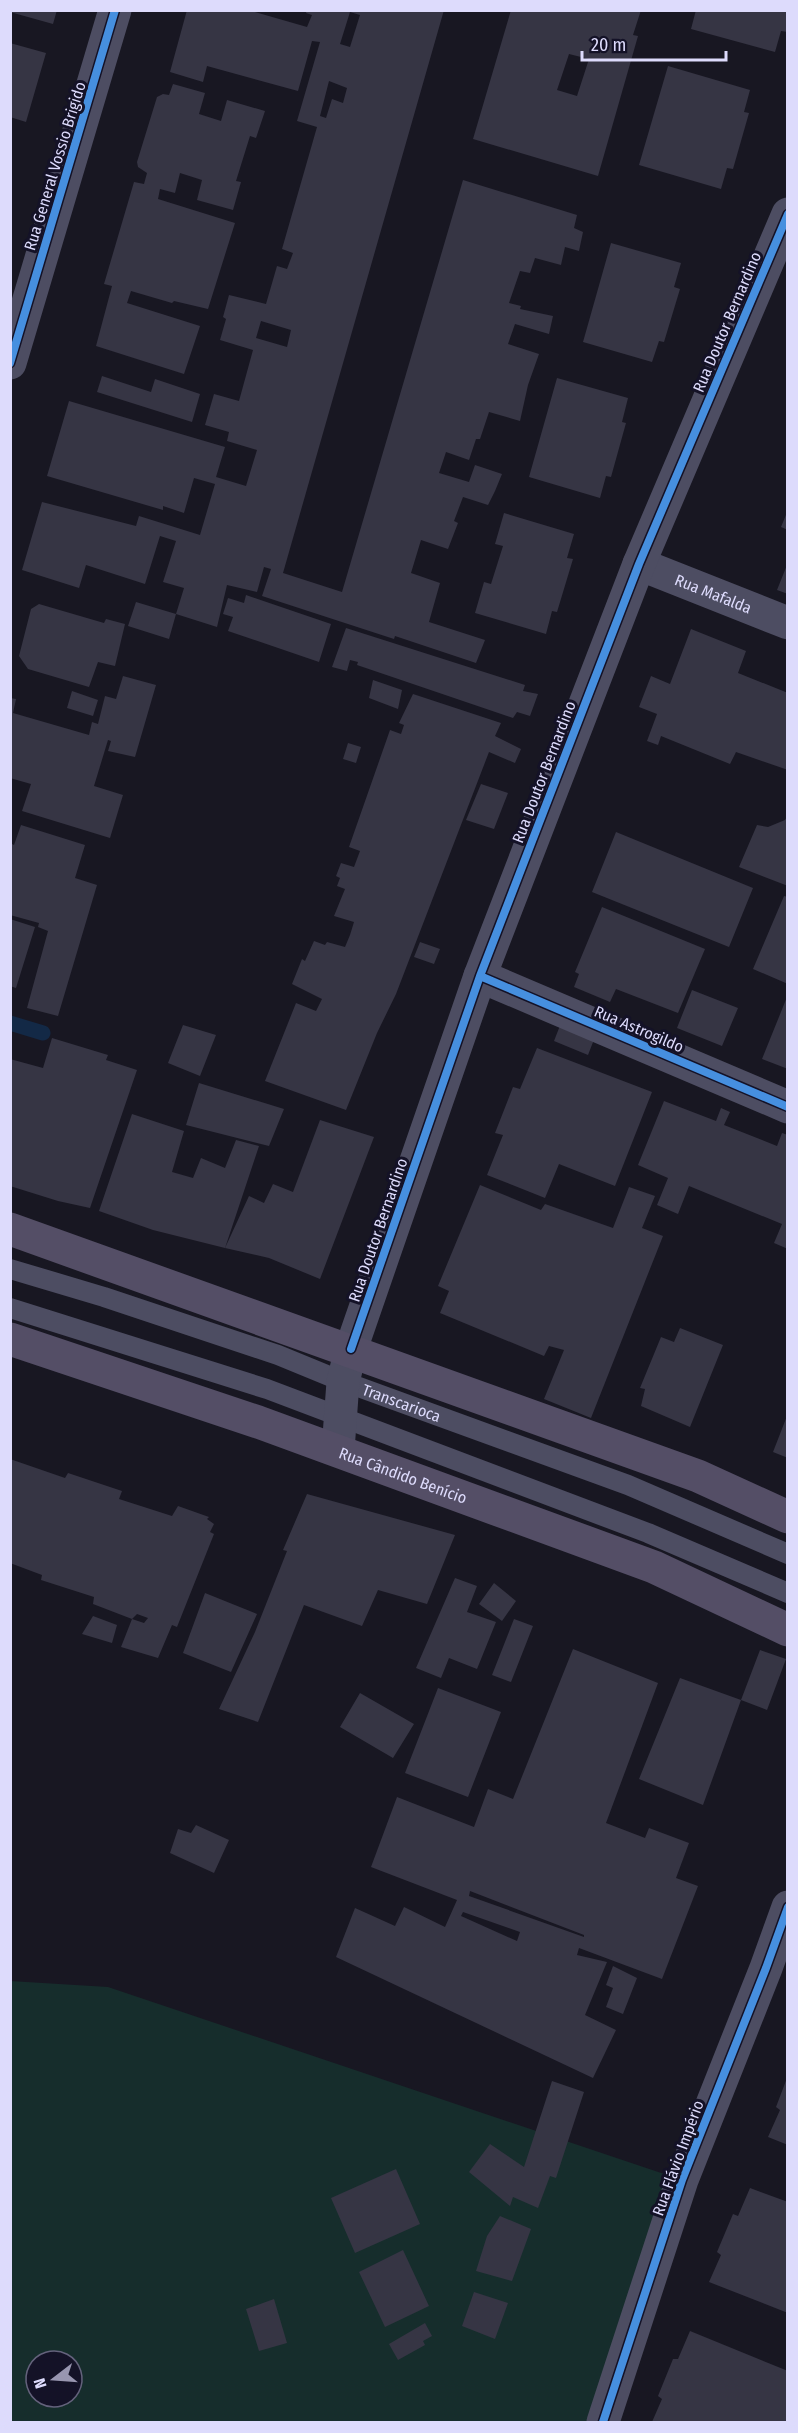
<svg xmlns="http://www.w3.org/2000/svg" width="798" height="2433" viewBox="0 0 798 2433" font-family="'Fira Sans Condensed',sans-serif">
<style>
.green{fill:#162d2c;fill-rule:evenodd}
.lines{fill:none;stroke-linecap:round;stroke-linejoin:round}
.stream{stroke:#132946;stroke-width:15}
.building{fill:#363544;fill-rule:evenodd}
.lane{stroke:#4d4d62;stroke-width:20}
.street{stroke:#4d4d62;stroke-width:33}
.primary{stroke:#544e66;stroke-width:33}
.cycleway-casing{stroke:#141227;stroke-width:11}
.cycleway{stroke:#468fdf;stroke-width:8}
.labels{text-anchor:middle;dominant-baseline:central;stroke-width:6;stroke-linejoin:round;paint-order:stroke}
.street-label{font-size:16px;fill:#dddbfc;stroke:#141227}
</style>
<rect width="100%" height="100%" fill="#181722"/>
<path class="green" d="M10,1981L108,1987L682,2180L615,2422H11ZM36,2361H72V2397H36Z"/>
<g class="lines">
<path class="stream" d="M10,1023L43,1033"/>
</g>
<path class="building" d="M10,10H57L53,24L10,12Z
M187,10H248L307,27L312,15L306,13L307,10H444L283,573L342,592L463,180L577,215L574,228L583,232L579,251L565,247L561,265L535,258L530,273L520,271L509,303L521,306L520,309L553,316L549,334L515,324L508,344L539,354L528,385L520,421L489,412L480,439H476L469,460L446,452L439,473L469,482L475,465L502,474L495,491L488,505L463,497L454,521L458,523L448,549L421,540L411,573L440,583L429,622L485,640L476,663L395,636L394,639L262,596L271,569L264,567L257,592L227,585L217,627L176,614L169,639L128,626L136,602L176,614L184,588L163,582L176,541L160,536L145,584L86,565L79,588L22,570L42,502L136,526L139,516L200,535L215,484L194,478L184,513L163,506V510L47,476L69,401L225,447L216,477L246,486L257,450L227,441L229,432L205,425L214,394L239,401L253,350L220,340L226,319L223,317L229,295L266,304L277,266L287,269L293,253L282,249L317,127L297,121L320,42L312,41L298,91L207,66L203,82L170,72ZM350,12L360,15L350,47L340,44ZM329,81L347,88L343,103L332,99L326,118L320,116ZM261,321L291,330L287,347L256,338Z
M511,10H641L633,35L638,36L598,176L473,139ZM569,54L589,59L577,96L557,90Z
M696,10H788V32L781,31L775,52L691,29Z
M10,43L46,53L26,122L10,117Z
M668,66L750,90L744,112L749,113L733,169L727,168L721,189L639,165Z
M173,84L205,93L199,114L221,121L227,100L265,111L256,138L250,136L236,181L241,182L233,210L197,200L202,180L180,173L175,193L160,189L158,199L235,223L208,309L174,301L172,303L131,291L127,303L200,326L184,374L96,346L112,286L104,284L134,182L144,184L147,173L138,167L137,162L157,97L163,94L169,95Z
M611,243L681,263L674,287L680,289L664,342L659,341L652,362L583,342Z
M102,376L151,392L155,379L200,394L192,422L97,392Z
M557,378L628,398L622,422L626,423L611,477L606,476L600,498L529,477Z
M788,510V530L781,527Z
M504,513L574,534L567,558L573,559L557,612L552,611L546,634L475,613L484,582L491,584L503,546L495,544Z
M787,565H788V594L777,590Z
M246,595L331,624L319,662L228,631L233,617L223,614L228,598L244,603Z
M39,604L104,623L106,619L125,624L115,666L98,662L89,687L28,669L19,656L31,609Z
M346,628L525,685L523,691L538,694L530,716L517,712L513,718L357,665L358,662L350,660L347,671L332,667Z
M691,629L746,651L738,673L788,693V770L736,752L730,764L661,736L658,745L647,741L657,714L639,707L651,676L670,684Z
M123,676L156,685L135,757L108,751L111,741L108,740L94,786L123,795L110,838L22,811L31,784L10,778V698L16,699L13,713L89,735L92,722L98,724L105,696L116,699Z
M373,680L402,690L398,709L369,698Z
M72,691L98,700L93,716L67,708Z
M413,694L501,723L495,736L521,749L515,763L489,752L396,994L377,1033L346,1110L265,1081L296,1003L316,1011L322,999L292,984L302,959L305,961L314,941L325,945L327,942L345,947L350,935L354,922L334,916L345,889L337,886L340,878L336,876L341,863L354,867L360,851L349,847L390,730L401,734L404,725L399,723Z
M348,743L361,747L356,763L343,759Z
M481,784L508,793L494,829L466,820Z
M788,815V886L739,867L757,825L768,827L785,820Z
M21,825L85,845L75,878L97,885L58,1016L27,1008L48,931L38,927L39,923L10,915V843L14,845Z
M616,832L753,888L729,947L592,892Z
M784,896L788,897V984L753,969Z
M602,907L705,949L678,1013L616,989L610,1002L574,987L579,974L575,972Z
M10,919L35,927L16,988L10,986Z
M420,942L440,949L434,964L414,957Z
M692,990L738,1008L722,1046L677,1028Z
M787,997H788V1069L762,1059Z
M561,1023L595,1037L588,1055L554,1041Z
M183,1025L216,1035L200,1076L168,1063Z
M52,1038L108,1055L106,1060L137,1070L90,1208L58,1201L10,1186V1059L43,1068Z
M537,1048L652,1092L615,1186L559,1164L545,1198L487,1175L503,1135L495,1133L513,1087L520,1089Z
M199,1083L284,1109L269,1146L186,1125Z
M664,1101L716,1121L721,1108L730,1112L724,1125L777,1146L782,1133L788,1135V1249L774,1243L782,1224L689,1186L678,1214L657,1205L668,1178L638,1165Z
M132,1114L184,1131L172,1172L193,1178L201,1158L225,1168L236,1140L259,1146L225,1248L249,1196L264,1203L273,1184L293,1192L320,1120L374,1137L320,1279L269,1258L225,1248L153,1230L99,1211Z
M480,1185L541,1210L545,1204L613,1228L629,1187L655,1196L642,1228L663,1236L591,1418L544,1399L564,1350L549,1346L544,1356L440,1313L449,1291L438,1286Z
M680,1328L723,1345L690,1427L641,1406L645,1389L640,1388L661,1337L674,1342Z
M787,1416H788V1458L773,1452Z
M10,1459L65,1478L68,1473L122,1491L119,1499L172,1516L178,1506L209,1517L207,1519L214,1524L210,1532L214,1534L177,1627L172,1625L158,1658L121,1647L132,1619L144,1623L148,1618L137,1614L132,1619L93,1604L94,1597L41,1580L42,1575L10,1563Z
M307,1494L455,1535L427,1604L378,1590L362,1626L304,1605L258,1722L219,1709L255,1632L287,1551L283,1550Z
M455,1578L477,1586L467,1612L496,1622L477,1669L449,1658L441,1678L416,1668Z
M494,1583L516,1601L502,1621L479,1604Z
M205,1593L257,1614L231,1672L183,1653Z
M93,1616L117,1625L112,1643L82,1634Z
M514,1619L533,1626L511,1682L492,1675Z
M573,1649L658,1683L606,1823L645,1838L649,1828L689,1843L676,1878L698,1886L662,1979L579,1948L577,1955L607,1962L585,2015L616,2030L593,2078L336,1957L355,1908L395,1926L404,1907L445,1927L457,1900L371,1867L397,1797L474,1827L488,1789L513,1799ZM470,1891L584,1935V1937L469,1896ZM463,1912L520,1932L517,1941L461,1916Z
M760,1650L786,1659L767,1710L741,1700Z
M680,1678L741,1700L703,1805L639,1779Z
M438,1688L501,1712L468,1797L405,1773Z
M360,1693L414,1724L393,1758L340,1727Z
M196,1825L229,1840L214,1873L170,1853L178,1829L191,1833Z
M613,1966L637,1978L623,2014L606,2007L613,1988L606,1985Z
M787,2078H788V2145L768,2137L780,2110L776,2107Z
M552,2081L584,2092L556,2178L550,2176L538,2208L513,2197L510,2206L469,2172L490,2144L524,2167Z
M396,2169L420,2224L355,2253L331,2198Z
M750,2188L788,2202V2313L709,2282L721,2255L717,2252L733,2214L738,2216Z
M500,2216L531,2229L512,2281L476,2271L487,2236Z
M403,2250L429,2306L385,2327L359,2272Z
M474,2292L508,2303L495,2339L462,2326Z
M274,2299L287,2343L259,2351L246,2309Z
M425,2323L432,2336L423,2341L425,2345L398,2360L389,2344Z
M690,2331L788,2371V2422H652L662,2399L658,2396L673,2359H678Z"/>
<g class="lines">
<g class="lane">
<path id="s1" d="M10,1269L104,1297L278,1355L334,1378L628,1485L788,1554"/>
<path d="M10,1308L267,1389L648,1533L788,1593"/>
</g>
<g class="street">
<path d="M10,363L115,10"/>
<path id="s2" d="M639,564L788,623"/>
<path d="M480,976L788,1107"/>
<path d="M338,1450L343,1382L351,1349L480,976L639,564L788,214"/>
<path d="M603,2422L682,2180L766,1968L788,1907"/>
</g>
<g class="primary">
<path d="M10,1229L698,1476L788,1517"/>
<path id="s3" d="M10,1339L258,1422L654,1567L788,1630"/>
</g>
<defs>
<path id="cycleway" d="M10,363L115,10
M480,976L788,1107
M351,1349L480,976L639,564L788,214
M603,2422L682,2180L766,1968L788,1907"/>
</defs>
<use href="#cycleway" class="cycleway-casing"/>
<use href="#cycleway" class="cycleway"/>
</g>
<g class="labels">
<g class="street-label">
<text transform="translate(55 166) rotate(-73)">Rua General Vossio Brigido</text>
<text transform="translate(727 322) rotate(-67)">Rua Doutor Bernardino</text>
<text stroke="none"><textPath href="#s2" startOffset="80">Rua Mafalda</textPath></text>
<text transform="translate(544 772) rotate(-69)">Rua Doutor Bernardino</text>
<text transform="translate(639 1029) rotate(23)">Rua Astrogildo</text>
<text transform="translate(378 1230) rotate(-71)">Rua Doutor Bernardino</text>
<text stroke="none"><textPath href="#s1" startOffset="414">Transcarioca</textPath></text>
<text stroke="none"><textPath href="#s3" startOffset="416">Rua Cândido Benício</textPath></text>
<text transform="translate(678 2158) rotate(-70)">Rua Flávio Império</text>
</g>
</g>
<rect width="798" height="2433" fill="none" stroke="#dddbfc" stroke-width="24"/>
<g transform="translate(54 2379) rotate(253)"><circle r="28" fill="#141227" stroke="#64627c" stroke-width="1.5"/>
<path d="M0-4.5L10 22L0 15L-10 22Z" fill="#9896b0"/>
<text y="-9" font-size="16" font-weight="bold" text-anchor="middle" fill="#dddbfc">N</text>
</g>
<path d="M582 51v9h144v-9" fill="none" stroke="#dddbfc" stroke-width="3"/>
<text x="591" y="51" font-size="18" fill="#dddbfc" stroke="#141227" stroke-width="4.5" paint-order="stroke">20 m</text>
</svg>
